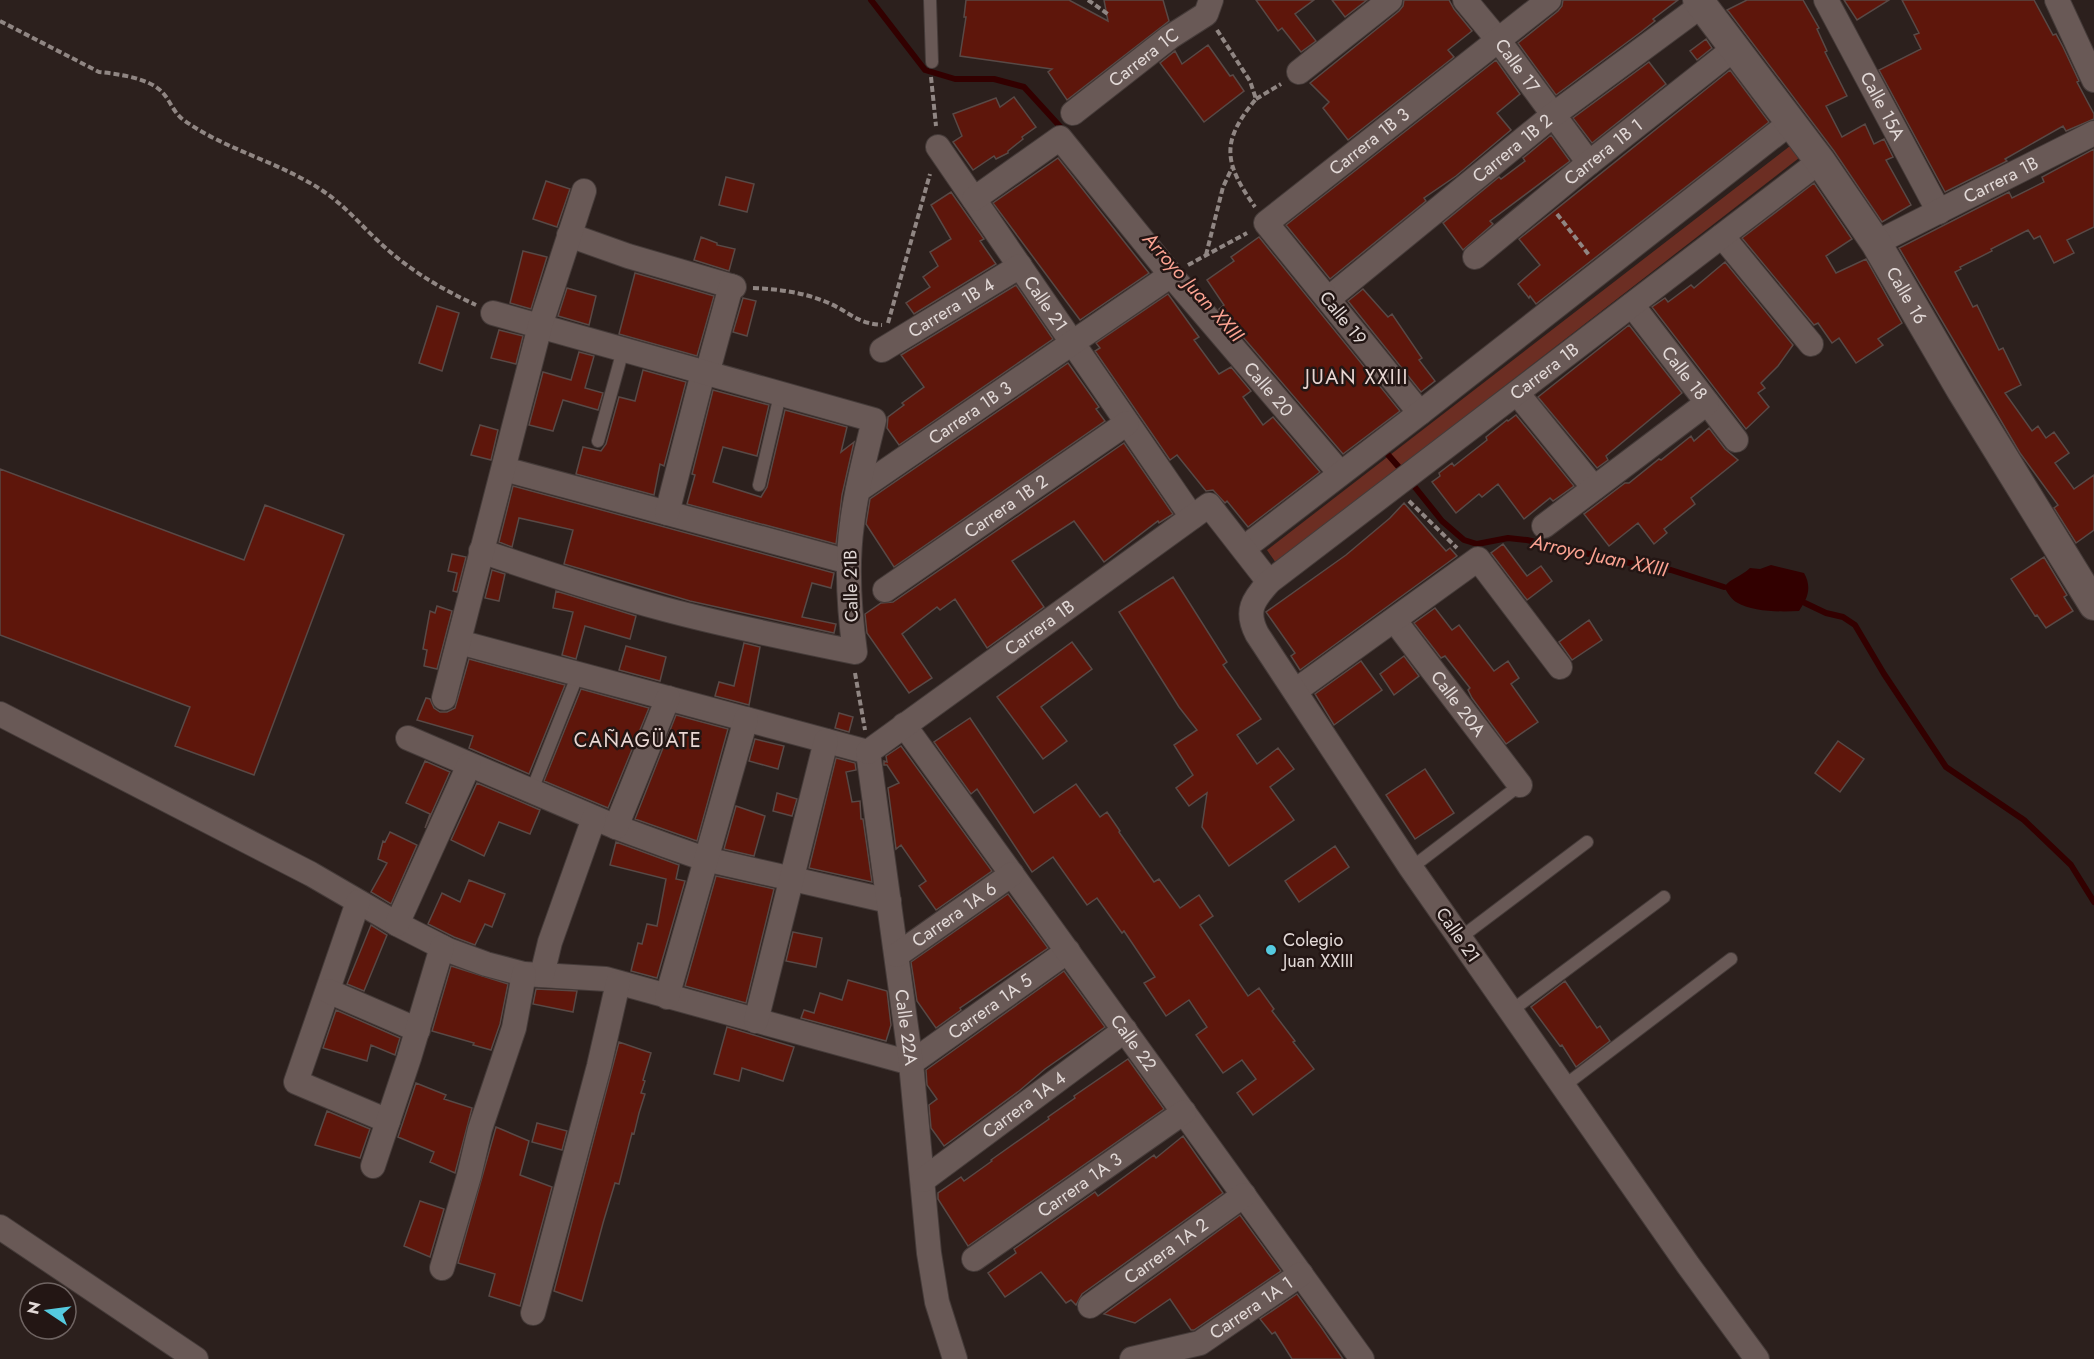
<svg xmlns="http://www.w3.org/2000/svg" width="2094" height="1359" viewBox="0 0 2094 1359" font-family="Jost,sans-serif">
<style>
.green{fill:#6c2e23}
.water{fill:#320000}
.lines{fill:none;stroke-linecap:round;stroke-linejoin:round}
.stream{stroke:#320000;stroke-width:6}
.building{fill:#5e160b;stroke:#584946;stroke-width:1.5}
.service-casing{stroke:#453b39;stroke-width:14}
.minor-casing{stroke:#453b39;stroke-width:26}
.tertiary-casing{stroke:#453b39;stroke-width:32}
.path{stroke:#908683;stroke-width:4;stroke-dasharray:6 3;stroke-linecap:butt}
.service{stroke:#695956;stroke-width:12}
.minor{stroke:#695956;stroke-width:24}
.tertiary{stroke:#695956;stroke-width:30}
.poi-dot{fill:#55cadf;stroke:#231614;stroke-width:2}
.labels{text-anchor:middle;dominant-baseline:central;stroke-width:5;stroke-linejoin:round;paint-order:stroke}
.street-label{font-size:18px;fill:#e2d9d7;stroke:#231614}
.poi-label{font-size:18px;fill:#e2d9d7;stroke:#231614;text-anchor:start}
.water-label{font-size:20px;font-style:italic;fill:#fca392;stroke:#231614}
.neighbourhood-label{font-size:20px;letter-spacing:1.5px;fill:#e9d7d3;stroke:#231614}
</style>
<rect width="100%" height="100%" fill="#2c201d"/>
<path class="green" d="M1790,146L1799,158L1276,563L1267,550Z"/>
<path class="water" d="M1771,565L1804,573C1812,587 1808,598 1799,611C1779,612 1753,612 1736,602C1731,599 1727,592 1724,587C1731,578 1742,576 1750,568L1760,569Z"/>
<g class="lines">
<path class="stream" d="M871,0L925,70L955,79H994L1024,87L1066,133
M1383,449L1404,473
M1410,481L1442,521L1464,540L1477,544L1508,538L1527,540L1634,564L1671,570L1724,587
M1805,603L1826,613L1843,617L1855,625L1884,674L1946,767L2024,820L2071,865L2094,902"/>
</g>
<path class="building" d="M966,0H1069L1108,21L1104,0H1163L1169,21L1067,100L1048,72L1052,69L960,56L966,17H964Z
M1256,0H1314L1295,14L1316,41L1301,52L1282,28L1278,31Z
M1332,0H1367L1345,17Z
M1404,0H1449L1454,9L1472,31L1448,50L1454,57L1348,140L1323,108L1329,102L1310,83L1399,11L1403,6Z
M1563,0H1678L1653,19L1655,21L1641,32L1556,95L1518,43L1558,11L1562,6Z
M1747,0H1803L1819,28L1817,29L1827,51L1825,52L1847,96L1826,106L1842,137L1865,124L1874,144L1884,139L1893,157L1886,160L1911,205L1882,222L1834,151L1729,12L1727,10Z
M1844,0H1889L1857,20Z
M1902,0H2034L2053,35L2056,34L2063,47L2079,81L2077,82L2094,114V119L2066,131L2063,126L2005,159L2007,161L1945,192L1879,70L1921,49L1914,35L1919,33Z
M1706,39L1712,48L1697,60L1690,51Z
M1208,45L1230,76L1233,75L1244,91L1204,122L1160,63L1175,51L1182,64Z
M1496,60L1520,94L1497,113L1511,130L1456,176L1424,198L1426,201L1330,279L1286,225Z
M1649,62L1666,84L1592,143L1573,118Z
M1730,70L1769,122L1536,304L1530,296L1529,298L1518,284L1540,265L1519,239Z
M1014,97L1036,127L1022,137L1023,139L1008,151V153L996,159L994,156L973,170L953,142L962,136L953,114L996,98L1000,107Z
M1551,135L1570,161L1490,221L1493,224L1463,250L1443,223L1499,177L1501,179L1525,161L1523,158Z
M2094,149V227L2067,240L2074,253L2054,263L2040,236L2034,239L2028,230L1991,249L1992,251L1960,267L1961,269L1955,272L1973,307L1977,305L1999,350L2003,348L2021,385L2005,393L2032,431L2038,426L2046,438L2054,432L2069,453L2055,463L2074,489L2094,475V530L2076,543L2054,508L2058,505L2020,453L1899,248L2009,192L2012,198L2044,182L2042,177Z
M1058,158L1149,273L1080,320L993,203Z
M726,177L754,184L747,212L719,205Z
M546,181L570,189L557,227L533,219Z
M1814,183L1852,239L1826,256L1836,273L1866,259L1902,323L1878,339L1883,345L1856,363L1839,338L1832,343L1818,323L1814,325L1742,238Z
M951,192L984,239L980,241L996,264L914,314L906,303L930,287L923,277L938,266L930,252L951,239L931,205Z
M701,237L717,243V245L735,249L729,271L694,260Z
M1259,237L1400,411L1343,454L1219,309L1224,305L1207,280L1234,261L1231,257Z
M523,251L547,257L531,309L510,303Z
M1725,262L1793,345L1778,366L1761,383L1765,388L1758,393L1769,407L1746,429L1652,307L1665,298L1668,302L1691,285L1694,288Z
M635,273L714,296L697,356L619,334Z
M1016,285L1053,339L899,445L887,428L888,417L904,405L902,403L924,387L901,355Z
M567,288L596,296L589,325L558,316Z
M1363,289L1388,317L1392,314L1422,358L1419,360L1435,381L1421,392L1348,301Z
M1168,294L1199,337L1194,340L1219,374L1231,367L1251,391L1243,397L1263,425L1273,417L1320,472L1248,527L1227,501L1225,503L1213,490L1206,491L1177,455L1170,460L1095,351L1100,348L1096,343Z
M743,298L756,301L747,336L733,332Z
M437,306L459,313L442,371L419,363Z
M1629,325L1682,393L1606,456L1608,460L1597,468L1538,397Z
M499,330L523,336L516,364L491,358Z
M579,352L594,356L585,388L603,393L598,410L563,400L553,431L529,425L543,372L571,380Z
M1068,363L1099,407L1096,409L1105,421L894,567L866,524L870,499Z
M643,370L686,382L664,466L660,464L654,495L576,474L583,447L601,451L606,444L619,397L635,401Z
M713,390L769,405L757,456L723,447L713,482L761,497L767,487L785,410L847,427L841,452L854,442L842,495L836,544L687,504L695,475L692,474Z
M1516,415L1574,486L1553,501L1550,498L1524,519L1498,484L1482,497L1479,494L1456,513L1432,482L1440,476L1439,473L1452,463L1454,466L1487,440L1486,437L1507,420L1508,421Z
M480,425L498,430L491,460L471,455Z
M1709,428L1725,449L1738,460L1691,498L1695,504L1664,529L1667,533L1654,544L1638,523L1609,546L1584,514L1625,483H1629L1659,459L1661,460L1691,436L1694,441Z
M1124,443L1173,514L1159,523L1158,521L1104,562L1074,521L1012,561L1044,607L987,648L955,599L940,610L937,607L902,634L932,678L909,693L867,633L865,614L881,603L893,602Z
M0,469L244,560L265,505L344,535L254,775L175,746L190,707L0,635Z
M513,486L834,573L831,588L812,583L802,617L836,624L834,633L690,601L564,564L573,530L519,518L512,547L499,542Z
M1404,503L1446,551L1450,548L1457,556L1300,670L1291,656L1295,653L1266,612L1346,555L1390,518Z
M1503,544L1527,576L1541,566L1552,581L1527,600L1491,553Z
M452,554L466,557L457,592L453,591L457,573L448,571Z
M2044,557L2067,595L2064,597L2073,611L2046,628L2037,615L2035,616L2011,579Z
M492,570L505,574L499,601L485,598Z
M1173,577L1227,662L1223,665L1261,719L1237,735L1257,764L1278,748L1294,769L1270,787L1294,820L1229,866L1202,827L1207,793L1189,806L1176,788L1193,775L1174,745L1197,730L1179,707L1119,612Z
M556,591L636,616L630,639L585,626L576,659L562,655L573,612L553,608Z
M437,606L452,611L437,669L424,666L427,650L423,649L430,611L435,613Z
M1435,608L1452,630L1459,625L1494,671L1508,661L1519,678L1511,684L1538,722L1506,744L1472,698L1468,690L1470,688L1445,656L1441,658L1414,623Z
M1589,620L1602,640L1572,660L1559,642Z
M1072,642L1092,669L1041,707L1067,741L1043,759L997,697Z
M744,643L760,647L749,705L715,696L719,682L734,686Z
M626,646L666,657L660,681L619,670Z
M1404,656L1419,676L1394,695L1380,674Z
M469,659L565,685L529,774L469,748L473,736L417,720L426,698L430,699L434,708L440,712H447L455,708Z
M1361,661L1382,690L1334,725L1315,694Z
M581,689L649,708L608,808L544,781Z
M839,713L853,717L849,732L835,728Z
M676,715L728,729L697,841L635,819Z
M970,718L1034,813L1076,784L1100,817L1107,812L1120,831L1119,832L1154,882L1159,879L1180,908L1199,895L1213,916L1200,925L1248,996L1259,988L1274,1009L1272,1011L1295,1041L1293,1042L1314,1069L1253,1115L1237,1093L1256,1079L1242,1060L1223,1073L1196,1035L1207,1027L1189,1000L1166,1016L1144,983L1155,977L1124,931L1122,933L1097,898L1087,905L1053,857L1032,872L977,789L971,794L934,742Z
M755,739L784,746L778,769L749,761Z
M1838,741L1864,759L1840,792L1815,773Z
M901,746L992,871L936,910L919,886L926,881L901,845L896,849L888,788L899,783L887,765H884V761L887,762L886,756Z
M836,758L855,763L856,770L846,772L852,802L860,801L861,819H863L872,882L809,868Z
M425,761L450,772L425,828L430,814L406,803Z
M1425,769L1454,813L1415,839L1386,795Z
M477,783L540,810L530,834L499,822L484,856L451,840Z
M777,793L797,799L792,816L773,811Z
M736,806L765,816L754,856L724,849Z
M390,832L417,845L391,904L371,892L387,863L378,859L383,841L385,842Z
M616,842L679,865L676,879L685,881L657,978L631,971L638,943L642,944L647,924L657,926L666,879L610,865Z
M1335,846L1349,867L1299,902L1285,881Z
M716,876L774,889L746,1003L685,986Z
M469,880L505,894L492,927L485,924L475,945L454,937L428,924L442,893L460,902Z
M1008,894L1048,948L960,1008L961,1010L936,1028L917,1001L911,962Z
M371,925L387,935L364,991L347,984Z
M793,932L822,938L816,967L786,961Z
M451,966L508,984L500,1024L491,1050L473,1045L474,1043L432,1031Z
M1064,971L1105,1027L1045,1069L1019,1091L944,1146L931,1128L929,1105L937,1099L927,1085L926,1070Z
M848,980L887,991L891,1025L886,1041L801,1018L804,1010L814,1013L820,993L842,1000Z
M1565,981L1597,1028L1600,1026L1610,1041L1576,1067L1562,1045L1560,1046L1531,1007Z
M536,989L577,991L573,1012L533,1004Z
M336,1010L400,1038L395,1055L371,1045L367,1061L323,1048Z
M727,1027L794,1047L783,1081L742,1068L739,1081L714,1074Z
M619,1042L651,1053L643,1080L645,1081L641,1093L645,1094L639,1113L634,1134L632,1133L619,1184L615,1183L603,1223L582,1301L554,1291Z
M1128,1059L1164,1109L968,1246L938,1199V1193L961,1177L964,1181L992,1161L991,1160L1049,1119L1048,1117L1075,1098L1074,1096Z
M416,1083L446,1095L444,1099L472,1108L455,1173L430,1162L434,1152L398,1137Z
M327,1111L370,1129L360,1158L315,1145Z
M537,1123L567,1131L562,1150L532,1142Z
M496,1127L529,1141L520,1175L552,1187L520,1306L489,1296L495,1274L458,1263Z
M1183,1136L1223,1193L1082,1294L1076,1305L1071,1300L1066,1303L1041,1272L1005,1297L988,1273L1016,1253L1014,1249L1095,1192L1098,1196L1154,1155L1156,1158Z
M420,1201L444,1209L430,1257L404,1246Z
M1240,1215L1281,1271L1194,1330H1191L1170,1299L1135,1323L1104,1314Z
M1297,1294L1321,1327L1343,1359H1292L1275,1332L1272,1334L1260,1319Z"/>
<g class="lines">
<defs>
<path id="service" d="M930,0L932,62
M598,441L623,350
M759,485L780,395
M532,790L578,674
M1411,868L1520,785
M1460,938L1587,842
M1511,1011L1664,897
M1564,1086L1731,959"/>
<g id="minor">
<path id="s1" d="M1465,0L1499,41L1589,163"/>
<path id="s2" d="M1826,0L1939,212"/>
<path d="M2057,0L2094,80"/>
<path d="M1299,72L1390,0"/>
<path id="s3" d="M1073,113L1170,37L1206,14L1211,0"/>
<path id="s4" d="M938,147L1192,517"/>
<path id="s5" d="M974,199L1060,138L1171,275L1340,473"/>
<path d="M569,235L628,256L734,287"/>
<path d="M1722,236L1811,344"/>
<path id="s6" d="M1876,243L2094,133"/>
<path id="s7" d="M1475,257L1589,163L1735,48"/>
<path id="s8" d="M1328,299L1553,115L1702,5"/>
<path id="s9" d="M1632,305L1736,440"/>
<path id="s10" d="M882,350L1020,266"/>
<path d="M707,374L731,286"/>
<path d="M1517,393L1594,488"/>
<path id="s11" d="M1420,413L1266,223L1549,0"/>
<path d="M504,469L849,562"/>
<path id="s12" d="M858,490L1171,275"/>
<path d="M667,513L703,373"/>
<path d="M1544,526L1707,403"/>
<path d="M1244,548L1420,413L1790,123"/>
<path d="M481,551C542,572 602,592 664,609C727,626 791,639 855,652C849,609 846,567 852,524C856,489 866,454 874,420L493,313"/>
<path id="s13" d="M885,590L1127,423"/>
<path id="s14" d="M1395,621L1520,785"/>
<path d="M459,642L868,752"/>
<path d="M1295,691L1478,559L1560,667"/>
<path d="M444,698L540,326L584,191"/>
<path id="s15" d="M0,714L311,874L397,924L448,950L486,964L524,974L606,979L911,1063L1068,951"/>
<path id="s16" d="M904,725L1362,1359"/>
<path d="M408,738L616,827L665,845L705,859L889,901"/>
<path id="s17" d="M868,752L911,1063L929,1253L937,1302L955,1359"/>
<path id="s18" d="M868,752L1209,505L1269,582"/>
<path d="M616,827L668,698"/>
<path d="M358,902L296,1082L388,1121"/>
<path d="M397,924L469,765"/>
<path id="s19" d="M897,955L1012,874"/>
<path d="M542,975L550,942L594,818"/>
<path d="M328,991L418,1030"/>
<path d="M667,997L746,719"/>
<path d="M756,1021L826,741"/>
<path d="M373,1166L409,1058L442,947"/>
<path id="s20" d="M923,1180L1125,1030"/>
<path d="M0,1227L196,1359"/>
<path id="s21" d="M974,1259L1184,1112"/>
<path d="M442,1268L469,1176L480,1129L514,1028L524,974"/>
<path id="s22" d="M1090,1306L1244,1195"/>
<path d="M533,1313L599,1066L618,983"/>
<path id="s23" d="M1132,1359L1200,1343L1301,1274"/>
<path id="s24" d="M1757,1359L1688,1265L1411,868L1257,634C1245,611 1253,600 1269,582L1820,161"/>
</g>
<g id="tertiary">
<path id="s25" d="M1698,0L1820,161L1876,243L1961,389L2094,605"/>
</g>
</defs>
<use href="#service" class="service-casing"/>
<use href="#minor" class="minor-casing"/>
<use href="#tertiary" class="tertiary-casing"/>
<path class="path" d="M1088,0L1109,15
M0,21L99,72C118,74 150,78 163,93C171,102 174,114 185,121C228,151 280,162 323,191C344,205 359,223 377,240C406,268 439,288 476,305
M1217,30L1250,81L1256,99C1220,142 1224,163 1255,207
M931,77L936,126
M1256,99L1281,84
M1557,214L1589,255
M1206,255L1223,187L1232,168
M1188,265L1247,233
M753,288C780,289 807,293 831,304C852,314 857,323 882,325
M888,323L930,174
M1409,501L1457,548
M855,673L865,730"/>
<use href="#service" class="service"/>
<use href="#minor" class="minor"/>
<use href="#tertiary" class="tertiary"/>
</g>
<circle class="poi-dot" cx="1271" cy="950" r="6"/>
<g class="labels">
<g class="street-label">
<text stroke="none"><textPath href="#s3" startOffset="90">Carrera 1C</textPath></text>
<text stroke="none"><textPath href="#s1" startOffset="84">Calle 17</textPath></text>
<text stroke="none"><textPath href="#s2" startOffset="120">Calle 15A</textPath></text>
<text stroke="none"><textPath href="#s11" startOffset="376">Carrera 1B 3</textPath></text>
<text stroke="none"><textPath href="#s8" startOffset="238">Carrera 1B 2</textPath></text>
<text stroke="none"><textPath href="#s7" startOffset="166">Carrera 1B 1</textPath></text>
<text stroke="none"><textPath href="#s6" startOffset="140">Carrera 1B</textPath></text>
<text stroke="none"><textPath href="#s25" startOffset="362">Calle 16</textPath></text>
<text stroke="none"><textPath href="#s4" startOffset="190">Calle 21</textPath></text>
<text stroke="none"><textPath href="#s10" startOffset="81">Carrera 1B 4</textPath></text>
<text transform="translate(1343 318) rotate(51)">Calle 19</text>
<text stroke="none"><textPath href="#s24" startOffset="1286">Carrera 1B</textPath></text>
<text stroke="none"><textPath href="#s9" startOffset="86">Calle 18</textPath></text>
<text stroke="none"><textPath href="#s5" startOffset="432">Calle 20</textPath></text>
<text stroke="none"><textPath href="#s12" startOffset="136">Carrera 1B 3</textPath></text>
<text stroke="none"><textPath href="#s13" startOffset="147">Carrera 1B 2</textPath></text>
<text transform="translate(851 586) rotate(-91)">Calle 21B</text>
<text stroke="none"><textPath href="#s18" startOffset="212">Carrera 1B</textPath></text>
<text stroke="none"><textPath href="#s14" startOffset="104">Calle 20A</textPath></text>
<text stroke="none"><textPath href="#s19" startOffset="70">Carrera 1A 6</textPath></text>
<text transform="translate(1458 935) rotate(55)">Calle 21</text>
<text stroke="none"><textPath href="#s15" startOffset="1082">Carrera 1A 5</textPath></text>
<text stroke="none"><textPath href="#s17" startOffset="278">Calle 22A</textPath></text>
<text stroke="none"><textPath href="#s16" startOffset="392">Calle 22</textPath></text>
<text stroke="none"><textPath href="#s20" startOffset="126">Carrera 1A 4</textPath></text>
<text stroke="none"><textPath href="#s21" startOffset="129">Carrera 1A 3</textPath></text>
<text stroke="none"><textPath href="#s22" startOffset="94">Carrera 1A 2</textPath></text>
<text stroke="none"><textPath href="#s23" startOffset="132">Carrera 1A 1</textPath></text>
</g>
<g class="poi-label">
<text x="1283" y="940">Colegio<tspan x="1283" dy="21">Juan XXIII</tspan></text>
</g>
<g class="water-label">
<text transform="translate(1193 287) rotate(48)">Arroyo Juan XXIII</text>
<text transform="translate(1599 556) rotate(12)">Arroyo Juan XXIII</text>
</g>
<g class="neighbourhood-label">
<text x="1357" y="377">JUAN XXIII</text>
<text x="638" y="740">CAÑAGÜATE</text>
</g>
</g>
<g transform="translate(48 1311) rotate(283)"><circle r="28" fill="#231614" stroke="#6f6462" stroke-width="1.5"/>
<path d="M0-4.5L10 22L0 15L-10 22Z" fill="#55cadf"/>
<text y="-9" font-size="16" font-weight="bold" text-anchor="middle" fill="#e2d9d7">N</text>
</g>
</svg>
